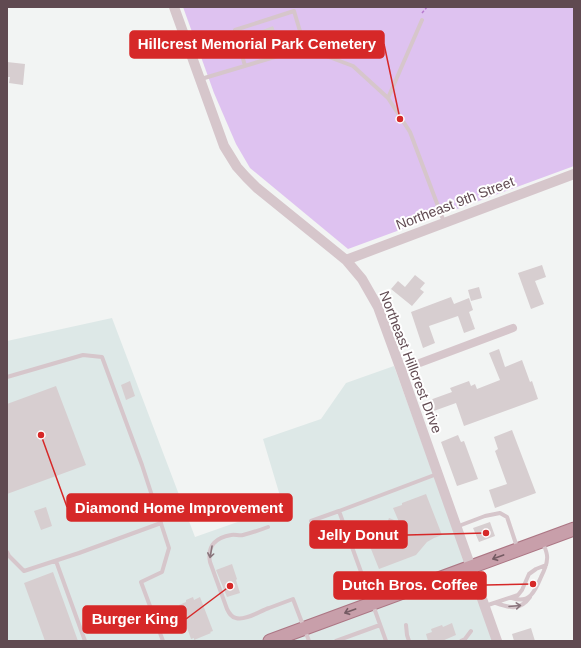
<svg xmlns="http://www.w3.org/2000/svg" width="581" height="648" viewBox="0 0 581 648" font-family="Arial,sans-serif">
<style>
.commercial{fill:#dde8e7}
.green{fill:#dec2f0}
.building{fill:#d7ced0}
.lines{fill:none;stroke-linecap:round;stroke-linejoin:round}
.trunk-casing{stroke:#ac7684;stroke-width:15}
.path{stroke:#b77acf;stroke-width:1.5;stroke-dasharray:3 2;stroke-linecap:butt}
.service{stroke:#d6c6cb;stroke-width:4}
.minor{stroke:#d6c6cb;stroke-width:8}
.tertiary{stroke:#d6c6cb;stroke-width:10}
.trunk{stroke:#c89faa;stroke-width:13}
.oneway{stroke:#89757c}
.oneway2{stroke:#755b63}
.labels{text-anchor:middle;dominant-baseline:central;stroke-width:4;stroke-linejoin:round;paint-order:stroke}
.street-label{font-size:14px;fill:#604a51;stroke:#fff}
.leader{fill:none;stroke:#d62828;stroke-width:1.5}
.callout-dot{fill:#d62828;stroke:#fff;stroke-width:1.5}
.callout{fill:#d62828;stroke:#d62828;stroke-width:1.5}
.callout-label{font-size:15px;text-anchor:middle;font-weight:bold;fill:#fff}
</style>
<rect width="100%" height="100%" fill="#f2f4f3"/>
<path class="commercial" d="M112,318L195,537L283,506L263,439L321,419L346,383L394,366L469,572L495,641H7V341Z"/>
<path class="green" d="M183,7H574V166L348,249L250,168L236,144L214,93Z"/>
<path class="building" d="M273,26L281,48L260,56L252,34Z
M7,62L25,64L23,85L9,83L10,77H7Z
M542,265L546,277L535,281L544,304L531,309L518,273Z
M415,275L425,283L420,289L424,292L412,306L391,289L398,281L405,287Z
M479,287L482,298L471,301L468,290Z
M451,297L454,304L469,298L473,310L469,312L475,329L464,333L458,316L429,326L435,343L423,348L411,312Z
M499,349L505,367L522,360L530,382L532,381L538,399L464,426L456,403L431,412L427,401L452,392L450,388L469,381L471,386L475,384L477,389L500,380L489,353Z
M130,381L135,396L126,400L121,385Z
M56,386L86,465L7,494V404Z
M512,430L536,493L495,508L489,490L507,484L495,451L498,449L494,437Z
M458,435L461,442L464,441L478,479L457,486L441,442Z
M426,494L442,535L434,538L427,542L416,555L379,569L367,539L371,537V536L384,531L389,518L399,522L393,508L402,505V503Z
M46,507L52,526L41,530L34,511Z
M490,522L495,536L479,542L473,528Z
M232,564L237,579L236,580L240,593L227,597L216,570Z
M53,572L78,641H45L24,583Z
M193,597L194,600L200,597L213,631L210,632L211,633L194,640V638L191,639L179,605L186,602V600Z
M452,623L456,635L442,641H428L426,634L432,632L431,629L442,625L443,627Z
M531,628L535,641H514L512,634Z"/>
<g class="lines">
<defs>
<path id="trunk" d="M270,641L574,529"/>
</defs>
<use href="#trunk" class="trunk-casing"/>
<path class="path" d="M422,13L427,7"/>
<path class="service" d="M305,48L353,66L388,98L410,132L444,222
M201,79L305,48L294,11L235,30L245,66
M388,98L422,20
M7,377L83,355L102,357L142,465L169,548L162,572L141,582L163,641
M311,521L339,511
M268,527C260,530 251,533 243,535C239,536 235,534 231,535C215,538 207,546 210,562L227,609C229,613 231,617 236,618C245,621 260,611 269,608C277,605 285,602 293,599L309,641
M456,527L485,516L500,513L507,517L517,547
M7,552L9,556L24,571L79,553L161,523
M56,561L85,641
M512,598C530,604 535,591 541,577C544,571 547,565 547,559C548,554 545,548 543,543
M496,603C510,608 520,611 530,597
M485,606L518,595L522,590L529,574L536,569L546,565
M406,625L407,635L409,641
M336,641L380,625
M386,641L339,511L437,474
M461,641L465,639L471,631"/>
<path class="minor" d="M401,370L513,328"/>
<path class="tertiary" d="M174,7L224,146L237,167L246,177L257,188L346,260L362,279L378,307L401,370L497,641
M346,260L574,174"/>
<use href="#trunk" class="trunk"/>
</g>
<defs><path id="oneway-shaft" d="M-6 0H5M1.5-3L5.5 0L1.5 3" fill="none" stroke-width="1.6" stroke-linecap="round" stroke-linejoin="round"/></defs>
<g class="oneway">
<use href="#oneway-shaft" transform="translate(211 552) rotate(100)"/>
<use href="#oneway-shaft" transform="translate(515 606) rotate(-5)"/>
</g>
<g class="oneway2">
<use href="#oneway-shaft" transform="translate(498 557) rotate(160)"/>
<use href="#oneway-shaft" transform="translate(350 611) rotate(160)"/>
</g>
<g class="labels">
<g class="street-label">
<text transform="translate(455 203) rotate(-21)">Northeast 9th Street</text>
<text transform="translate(411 362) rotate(69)">Northeast Hillcrest Drive</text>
</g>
</g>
<path class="leader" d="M400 119L384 44M41 435L67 507M486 533L407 535M533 584L486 585M230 586L186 619"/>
<g class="callout-dot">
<circle cx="400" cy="119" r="4"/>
<circle cx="41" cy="435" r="4"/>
<circle cx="486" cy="533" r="4"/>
<circle cx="533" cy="584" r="4"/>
<circle cx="230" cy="586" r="4"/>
</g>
<g class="callout">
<rect x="130" y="31" width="254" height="27" rx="4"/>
<rect x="67" y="494" width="225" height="27" rx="4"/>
<rect x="310" y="521" width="97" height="27" rx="4"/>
<rect x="334" y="572" width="152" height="27" rx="4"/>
<rect x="83" y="606" width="103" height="27" rx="4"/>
</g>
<g class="callout-label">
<text x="257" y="49">Hillcrest Memorial Park Cemetery</text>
<text x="179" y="513">Diamond Home Improvement</text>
<text x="358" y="540">Jelly Donut</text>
<text x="410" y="590">Dutch Bros. Coffee</text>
<text x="135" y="624">Burger King</text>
</g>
<rect width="581" height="648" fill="none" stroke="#604a51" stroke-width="16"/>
</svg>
